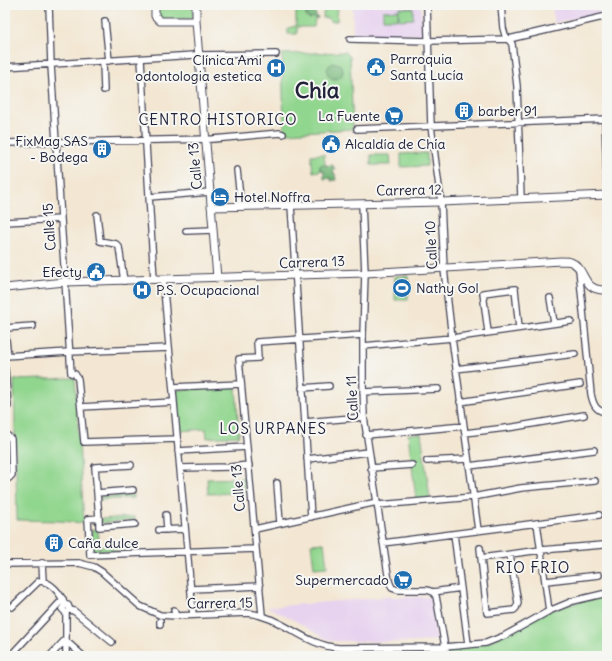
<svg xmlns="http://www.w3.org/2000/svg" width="612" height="661" viewBox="0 0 612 661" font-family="Delius,sans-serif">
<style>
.built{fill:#e7d2ef}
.green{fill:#91d68e;stroke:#5a7c64}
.forest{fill:#74b779;stroke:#4b6c5a}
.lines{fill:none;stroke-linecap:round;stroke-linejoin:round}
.minor-casing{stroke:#414052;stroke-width:8}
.major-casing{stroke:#414052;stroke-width:9}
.minor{stroke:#fff;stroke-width:5.5}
.major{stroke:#fff;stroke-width:7}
.labels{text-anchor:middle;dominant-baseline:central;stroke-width:4;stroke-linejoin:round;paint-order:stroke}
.poi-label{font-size:14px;fill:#22223b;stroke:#f6f6f2;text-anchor:start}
.street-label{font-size:14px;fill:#22223b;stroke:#f6f6f2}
.neighbourhood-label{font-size:15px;letter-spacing:1px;fill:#22223b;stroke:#f6f6f2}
.town-label{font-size:22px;font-weight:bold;fill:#22223b;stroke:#f6f6f2}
</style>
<rect width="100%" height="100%" fill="#f6f6f2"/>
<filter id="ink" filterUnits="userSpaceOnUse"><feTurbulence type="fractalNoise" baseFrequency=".025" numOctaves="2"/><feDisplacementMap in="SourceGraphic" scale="8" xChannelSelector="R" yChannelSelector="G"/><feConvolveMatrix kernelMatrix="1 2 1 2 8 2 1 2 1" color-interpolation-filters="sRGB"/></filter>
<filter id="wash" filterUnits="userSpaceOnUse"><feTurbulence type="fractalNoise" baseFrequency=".012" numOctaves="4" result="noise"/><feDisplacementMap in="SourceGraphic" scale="16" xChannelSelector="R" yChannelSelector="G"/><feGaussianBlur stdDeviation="0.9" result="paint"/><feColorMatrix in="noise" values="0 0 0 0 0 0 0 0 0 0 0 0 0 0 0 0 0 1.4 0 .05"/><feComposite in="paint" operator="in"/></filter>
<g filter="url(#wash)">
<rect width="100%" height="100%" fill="#f3e7d3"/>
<path class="built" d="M353,5H421L422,34L353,36Z
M552,5H607V11L554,23Z
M386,597H430L437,640L414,642L332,641L322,637L299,623L268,607Z"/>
<path class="green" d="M156,5H193V19H159Z
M296,5H301V10L306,13V17H313L315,19L314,27H297V34H288V28L296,26Z
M324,5H327V7H329L330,5H338L337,21H330L329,18H323Z
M399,8H413V19L399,20Z
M398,10V19H383V11Z
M346,52L350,57L353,129L286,133L284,131L282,54Z
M427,153V166L401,167V154Z
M324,154L325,165H328L327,166L322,164L320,166V171L313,172L311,155Z
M371,155H390L391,165H371Z
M395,276H408V300H395Z
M75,378L84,523L59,521L17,520L14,380Z
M236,386L239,436L207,438L206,429L179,431L177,390Z
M421,433L430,498L416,499L408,434Z
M244,478L245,493L208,494L207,479Z
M134,495V498L99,500V497Z
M135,517V520L100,523V519Z
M98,529L99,550L93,551L91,530Z
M324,543L327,567L314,568L311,544Z
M136,544V549L100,551V546Z
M607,593V656H448L445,647L486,643L549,611Z"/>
<path class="forest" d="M301,5H306L311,12L315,11L316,16L318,17L317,19L313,17L311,19L308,18L306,13L301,10Z
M327 71a8 8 0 1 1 16 0a8 8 0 1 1-16 0Z
M322,164L327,166L333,165V168H335L333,173L335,174L336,180L331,181V178L324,179V171L320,170V166Z"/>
</g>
<g filter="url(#ink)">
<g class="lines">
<defs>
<path id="minor" d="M49,5L51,65L71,373L75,374L78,379L84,442L177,439
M427,5L431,126L441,202L444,269L452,338L478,530
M501,5L503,28L505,35L512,44L517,86L521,198
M105,21L109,61
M350,39L429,41L509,39L607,16
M141,59L154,280
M103,61L104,90
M5,67L195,55L276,54
M605,119L607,186
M357,129L607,119
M5,143L213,139L280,133L283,134
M237,170L241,206
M149,197L210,192
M362,204L365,273L363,335V382L364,417L389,581L392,588L398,590H427L433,592L461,588
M291,205L311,517
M97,215L100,241L116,244L119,247L124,281
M5,222L61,219
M186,231L213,230
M579,269L591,394C593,404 596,412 607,412
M163,279L193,615
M550,298L554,323
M5,328L33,326
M5,332L8,356
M488,332L483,293L515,289L519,328
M363,346L452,338L571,321
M5,356L69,352L169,348
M456,369L575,354
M173,387L241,384
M302,388L329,386
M363,392L438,389
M460,402L580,384
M5,406H8L5,369
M81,407L174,402
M305,422L364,417
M465,433L514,427L584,415
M366,435L464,426
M5,436H8L11,439L12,475L9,478L5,479
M178,451L247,447
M307,459L369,452
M427,461L468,459
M131,465L95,467L99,518V527L135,524
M469,466L594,450
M180,468L230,467L249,465
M371,468L412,465
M277,483L280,523
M97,493L133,490
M378,505L473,497L521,488L595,481
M166,515L167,530
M537,523L549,611
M255,529L377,502
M159,530L185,529
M454,534L468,644
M383,543L599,515
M480,548L487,613L514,610L516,608L518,603L510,555
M90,555L256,549
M90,555L88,519L99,518
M481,558L541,550L603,545
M42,563L43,581
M5,564L79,563L94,567L102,572L140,606L160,615L176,616L247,613C282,616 303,645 339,648L445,647L486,643L504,636L549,611L573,601L607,593
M546,581L599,575
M191,589L260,586
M433,592L436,596L445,647L448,656
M65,605H68L70,610L74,611L112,642
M65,605L62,609L66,613
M12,607L39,581C51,581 61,594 65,605
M174,610L176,616
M66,613V656
M262,615L239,359L258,358L257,342L363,335
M160,621V624
M13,653L63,599
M50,656L65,640L83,656
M346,656V648
M353,656V648"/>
<path id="major" d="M155,5V16L160,21H196
M196,5V21L217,278
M211,207L441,202L607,195
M5,288L65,282L365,273L561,261C564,261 568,261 571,262C587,268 581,292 607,290"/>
</defs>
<use href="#minor" class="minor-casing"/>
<use href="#major" class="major-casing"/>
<use href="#minor" class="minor"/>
<use href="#major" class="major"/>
</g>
</g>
<defs>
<symbol id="civic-disc" viewBox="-11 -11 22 22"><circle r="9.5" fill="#1f6fb2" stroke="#f6f6f2"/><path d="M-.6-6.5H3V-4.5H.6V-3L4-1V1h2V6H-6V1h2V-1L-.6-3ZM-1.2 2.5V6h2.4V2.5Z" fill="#fff"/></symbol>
<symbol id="hospital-disc" viewBox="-11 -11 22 22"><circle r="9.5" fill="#1f6fb2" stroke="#f6f6f2"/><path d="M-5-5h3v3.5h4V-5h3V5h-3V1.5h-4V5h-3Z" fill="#fff"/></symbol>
<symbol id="building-disc" viewBox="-11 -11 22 22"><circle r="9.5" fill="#1f6fb2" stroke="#f6f6f2"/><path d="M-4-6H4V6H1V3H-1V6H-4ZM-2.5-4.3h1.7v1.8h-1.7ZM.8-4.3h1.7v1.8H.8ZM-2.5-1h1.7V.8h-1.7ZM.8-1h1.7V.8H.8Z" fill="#fff"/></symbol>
<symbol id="supermarket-disc" viewBox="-11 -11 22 22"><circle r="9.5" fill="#1f6fb2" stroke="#f6f6f2"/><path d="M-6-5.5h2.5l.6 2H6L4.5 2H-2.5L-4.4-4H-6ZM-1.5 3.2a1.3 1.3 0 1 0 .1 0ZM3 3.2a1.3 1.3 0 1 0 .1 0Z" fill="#fff"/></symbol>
<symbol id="hotel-disc" viewBox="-11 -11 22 22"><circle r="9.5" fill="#1f6fb2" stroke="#f6f6f2"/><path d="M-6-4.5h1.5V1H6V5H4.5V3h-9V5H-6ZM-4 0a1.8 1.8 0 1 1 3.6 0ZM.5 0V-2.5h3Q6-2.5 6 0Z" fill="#fff"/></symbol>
<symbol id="stadium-disc" viewBox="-11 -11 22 22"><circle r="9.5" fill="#1f6fb2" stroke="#f6f6f2"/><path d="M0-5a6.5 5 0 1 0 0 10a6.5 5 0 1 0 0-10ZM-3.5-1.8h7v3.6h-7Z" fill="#fff"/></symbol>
</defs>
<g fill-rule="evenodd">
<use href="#civic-disc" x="365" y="56" width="22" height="22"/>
<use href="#hospital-disc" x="265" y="57" width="22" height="22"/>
<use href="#building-disc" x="453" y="100" width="22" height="22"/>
<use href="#supermarket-disc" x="383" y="105" width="22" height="22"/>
<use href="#civic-disc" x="320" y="133" width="22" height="22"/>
<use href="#building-disc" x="91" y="138" width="22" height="22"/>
<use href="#hotel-disc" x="209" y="186" width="22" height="22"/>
<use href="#civic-disc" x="85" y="261" width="22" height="22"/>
<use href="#stadium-disc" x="391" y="277" width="22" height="22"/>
<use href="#hospital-disc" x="131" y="279" width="22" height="22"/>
<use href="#building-disc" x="43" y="532" width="22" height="22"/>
<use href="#supermarket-disc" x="392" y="569" width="22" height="22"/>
</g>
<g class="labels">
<g class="poi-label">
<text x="390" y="59">Parroquia<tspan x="390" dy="16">Santa Lucía</tspan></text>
<text x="262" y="60" text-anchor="end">Clínica Ami<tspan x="262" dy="16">odontologia estetica</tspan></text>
<text x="478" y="111">barber 91</text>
<text x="380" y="116" text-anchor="end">La Fuente</text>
<text x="88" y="141" text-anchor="end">FixMag SAS<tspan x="88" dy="16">- Bodega</tspan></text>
<text x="345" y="144">Alcaldía de Chía</text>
<text x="234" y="197">Hotel Noffra</text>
<text x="82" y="272" text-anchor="end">Efecty</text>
<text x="416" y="288">Nathy Gol</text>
<text x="156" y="290">P.S. Ocupacional</text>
<text x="68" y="543">Caña dulce</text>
<text x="389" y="580" text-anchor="end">Supermercado</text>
</g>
<g class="street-label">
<text transform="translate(195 166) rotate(-95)">Calle 13</text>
<text transform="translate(409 190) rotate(-1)">Carrera 12</text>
<text transform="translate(49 227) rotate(-94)">Calle 15</text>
<text transform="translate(431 245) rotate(-93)">Calle 10</text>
<text transform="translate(312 262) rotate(-2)">Carrera 13</text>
<text transform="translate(352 398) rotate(-93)">Calle 11</text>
<text transform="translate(238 488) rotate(-95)">Calle 13</text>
<text transform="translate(220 603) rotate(-1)">Carrera 15</text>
</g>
<g class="neighbourhood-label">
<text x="218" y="119">CENTRO HISTORICO</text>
<text x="273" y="428">LOS URPANES</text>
<text x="533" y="567">RIO FRIO</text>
</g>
<g class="town-label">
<text x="317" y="90">Chía</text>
</g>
</g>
<rect width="612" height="661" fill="none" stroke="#f6f6f2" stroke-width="20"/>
</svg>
